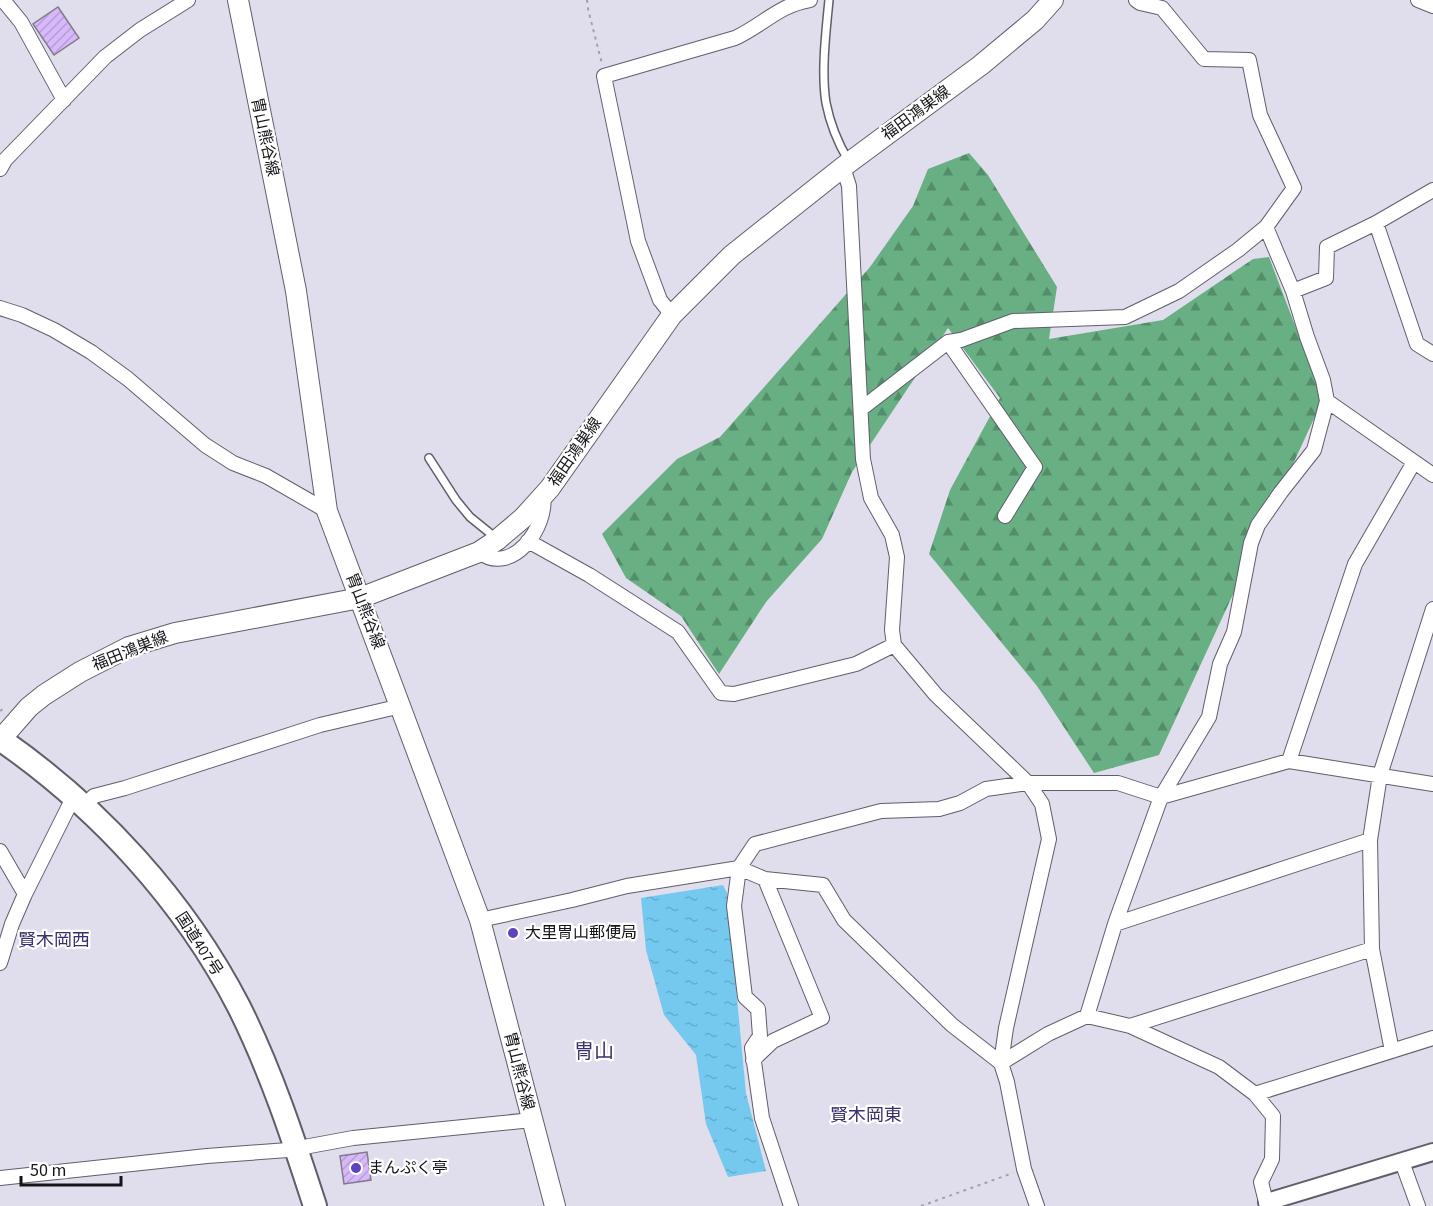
<svg xmlns="http://www.w3.org/2000/svg" width="1433" height="1206" viewBox="0 0 1433 1206" font-family="'Source Sans 3','Noto Sans JP',sans-serif">
<style>
.forest{fill:url(#forest-firs)}
.water{fill:url(#water-ripples)}
.building{fill:url(#building-hatch);stroke:#807b88;stroke-width:1.5}
.lines{fill:none;stroke-linecap:round;stroke-linejoin:round}
.service-casing{stroke:#605e6a;stroke-width:10}
.minor-casing{stroke:#605e6a;stroke-width:16}
.tertiary-casing{stroke:#605e6a;stroke-width:20}
.secondary-casing{stroke:#605e6a;stroke-width:22}
.trunk-casing{stroke:#605e6a;stroke-width:26}
.path{stroke:#a1a0ab;stroke-width:2;stroke-dasharray:3 4.5;stroke-linecap:butt}
.service{stroke:#fff;stroke-width:7}
.minor{stroke:#fff;stroke-width:14}
.tertiary{stroke:#fff;stroke-width:16}
.secondary{stroke:#fff;stroke-width:20}
.trunk{stroke:#fff;stroke-width:22}
.poi-dot{fill:#5e43bc;stroke:#fff;stroke-width:2}
.labels{text-anchor:middle;dominant-baseline:central;stroke-width:4.5;stroke-linejoin:round;paint-order:stroke}
.street-label{font-size:16px;fill:#151419;stroke:#fff}
.poi-label{font-size:16px;fill:#151419;stroke:#fff;text-anchor:start}
.neighbourhood-label{font-size:18px;fill:#3a306b;stroke:#fff}
.quarter-label{font-size:20px;fill:#3a306b;stroke:#fff}
</style>
<defs>
<pattern id="forest-firs" width="22" height="20" patternUnits="userSpaceOnUse" patternTransform="scale(1.5)"><rect width="22" height="20" fill="#68af83"/><path d="M5 1l3.5 6h-7zM16 11l3.5 6h-7z" fill="#548d6a"/></pattern>
<pattern id="water-ripples" width="26" height="14" patternUnits="userSpaceOnUse" patternTransform="scale(1.5)"><rect width="26" height="14" fill="#75c9ee"/><path d="M2 4q2-2 4 0t4 0M15 11q2-2 4 0t4 0" fill="none" stroke="#64accc"/></pattern>
<pattern id="building-hatch" width="6" height="6" patternUnits="userSpaceOnUse" patternTransform="scale(1.5)"><rect width="6" height="6" fill="#d6b8fb"/><path d="M-1 1l2-2M0 6l6-6M5 7l2-2" fill="none" stroke="#b79dd7"/></pattern>
</defs>
<rect width="100%" height="100%" fill="#e0deec"/>
<path class="forest" d="M969,153L988,175L1057,287L1049,339L1163,320L1253,259L1269,257L1323,399L1159,755L1094,773L1037,686L929,554L950,490L1000,398L948,328L852,472L822,539L766,602L719,674L681,616L626,578L602,534L677,459L720,437L870,267L913,206L928,169Z"/>
<path class="water" d="M723,885L727,893L746,1093L766,1171L728,1177L706,1124L696,1055L664,1015L646,950L641,898Z"/>
<path class="building" d="M58,7L79,38L54,55L33,24Z
M367,1152L371,1180L344,1184L340,1156Z"/>
<g class="lines">
<defs>
<path id="service" d="M829,0C826,31 821,72 826,103C830,123 838,143 848,160
M429,458L456,500L470,517L496,538"/>
<path id="minor" d="M3,0L21,22L64,100
M1418,0L1433,6
M843,167L849,186L863,459L871,498L892,535L897,557L892,630L894,645L936,695L1028,783L1042,804L1049,839L1006,1028L1001,1063L1007,1082L1024,1169L1037,1206
M0,169L5,160L105,57L140,30L188,0
M1376,223L1417,344L1433,354
M1293,291L1326,278L1327,247L1376,223L1433,190
M0,308L22,315L54,330L91,352L128,379L205,445L233,463L266,476L327,511
M672,315L660,300L638,241L604,76L735,38C763,25 779,5 810,0
M948,342L1035,467L1005,516
M1327,401L1433,475
M861,409L948,342L961,340L1013,321L1125,317L1179,291L1238,250L1266,227
M528,541L589,575L678,632L721,693L734,694L856,664L894,645
M479,552C512,577 548,527 543,496
M1289,761L1355,564L1414,462
M84,806L94,796L125,788L320,725L401,706
M0,851L25,894
M480,920L572,900L627,886L739,868L765,879L823,885L844,920L952,1025L1001,1063
M1115,924L1370,840
M0,963L12,924L25,894L74,796
M1087,1016L1115,924L1161,797L1209,717L1220,664L1234,632L1251,543L1258,525L1281,492L1314,450L1327,401L1323,380L1307,337L1293,291L1266,227L1294,188L1260,115L1249,60L1204,59L1162,8L1140,3L1136,0
M1130,1026L1372,949
M1392,1051L1372,949L1370,840L1380,775L1433,609
M753,1060L773,1041L822,1018L765,879
M1001,1063L1048,1034L1087,1016L1130,1026L1219,1067L1255,1094L1273,1116L1272,1159L1261,1182L1267,1206
M1255,1094L1433,1038
M1402,1162L1418,1206
M0,1178L207,1156L288,1150L353,1138L532,1120
M791,1206L762,1118L752,1048L760,1036L758,1009L745,997L734,906L739,868L755,844L881,811L939,809L960,803L986,789L1028,783H1118L1161,797L1289,761L1433,784"/>
<path id="tertiary" d="M1267,1202L1433,1152"/>
<path id="secondary" d="M238,0L296,291L327,511L480,920L555,1206
M1,739L29,707L44,695L80,672L129,647L175,633L360,598L479,552L497,540L523,518L550,488L672,315L732,255L843,167L981,65L1035,20L1053,0"/>
<path id="trunk" d="M0,739C98,807 184,900 239,1007C271,1071 293,1138 315,1206"/>
</defs>
<use href="#service" class="service-casing"/>
<use href="#minor" class="minor-casing"/>
<use href="#tertiary" class="tertiary-casing"/>
<use href="#secondary" class="secondary-casing"/>
<use href="#trunk" class="trunk-casing"/>
<path class="path" d="M587,0L588,9L602,64
M0,711L6,707
M921,1206L1013,1173"/>
<use href="#service" class="service"/>
<use href="#minor" class="minor"/>
<use href="#tertiary" class="tertiary"/>
<use href="#secondary" class="secondary"/>
<use href="#trunk" class="trunk"/>
</g>
<g class="poi-dot">
<circle cx="513" cy="933" r="6"/>
<circle cx="356" cy="1168" r="6"/>
</g>
<g class="labels">
<g class="street-label">
<text transform="translate(916 113) rotate(-36)">福田鴻巣線</text>
<text transform="translate(265 137) rotate(78)">胄山熊谷線</text>
<text transform="translate(575 452) rotate(-55)">福田鴻巣線</text>
<text transform="translate(365 611) rotate(69)">胄山熊谷線</text>
<text transform="translate(130 651) rotate(-22)">福田鴻巣線</text>
<text transform="translate(199 944) rotate(57)">国道407号</text>
<text transform="translate(519 1071) rotate(76)">胄山熊谷線</text>
</g>
<g class="poi-label">
<text x="525" y="933">大里冑山郵便局</text>
<text x="368" y="1168">まんぷく亭</text>
</g>
<g class="neighbourhood-label">
<text x="54" y="940">賢木岡西</text>
<text x="866" y="1115">賢木岡東</text>
</g>
<g class="quarter-label">
<text x="594" y="1052">冑山</text>
</g>
</g>
<path d="M21 1176v9h100v-9" fill="none" stroke="#151419" stroke-width="3"/>
<text x="30" y="1176" font-size="18" fill="#151419" stroke="#ffffff" stroke-width="4.5" paint-order="stroke">50 m</text>
</svg>
